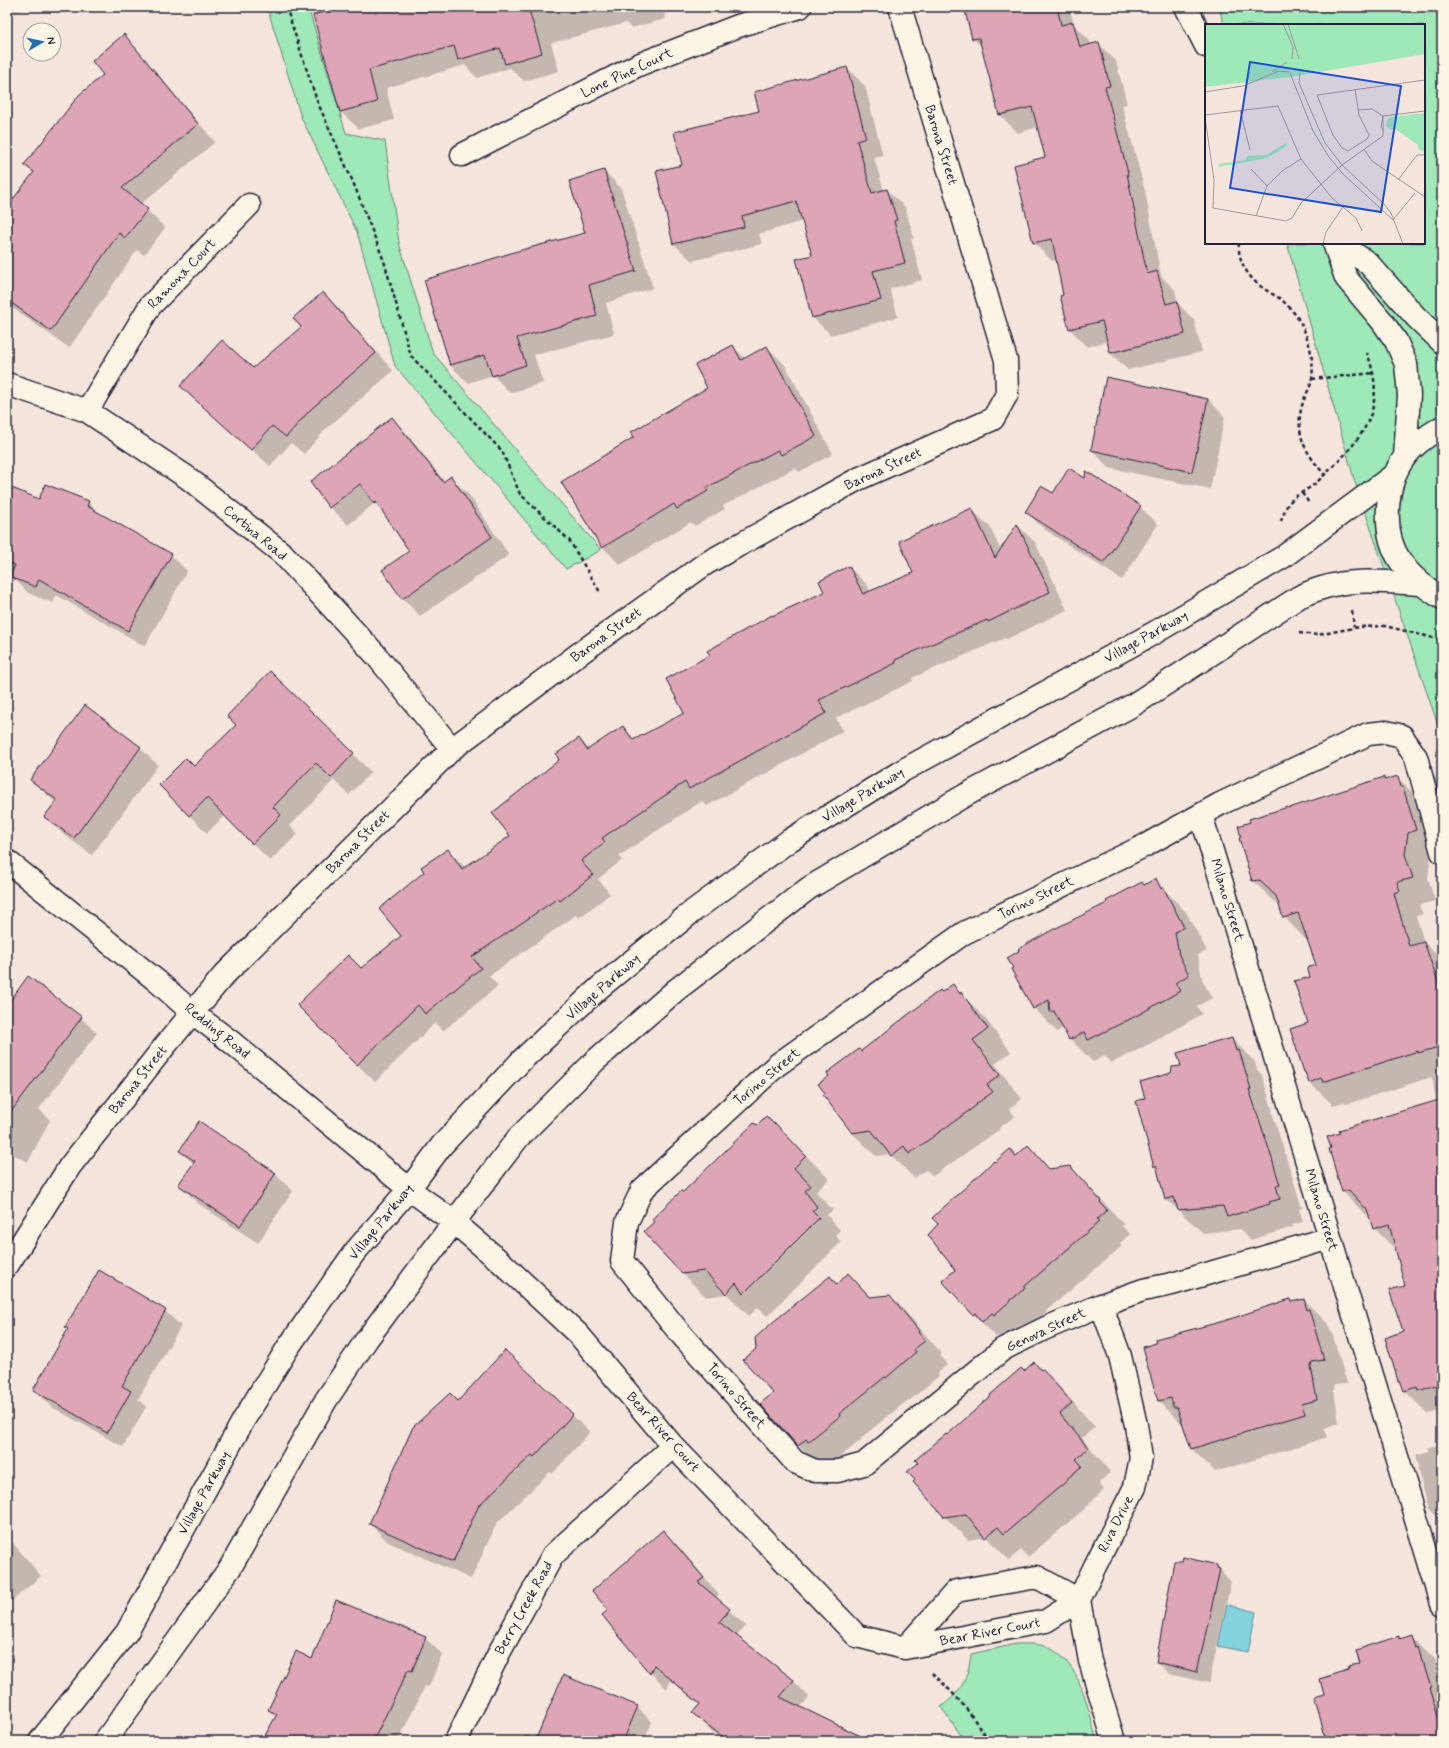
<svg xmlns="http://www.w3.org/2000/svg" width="1449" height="1748" viewBox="0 0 1449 1748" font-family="Mynerve,sans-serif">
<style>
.green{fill:#9fe8b8;stroke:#60857a}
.water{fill:#83d3df;stroke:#5c8c9d}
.shadow{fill:#0003}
.building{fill:#dea5b6;stroke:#22223b}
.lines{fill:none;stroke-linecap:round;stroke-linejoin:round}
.minor-casing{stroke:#22223b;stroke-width:25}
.path{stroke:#22223b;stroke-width:2.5;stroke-dasharray:4 3;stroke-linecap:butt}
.minor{stroke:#fcf5e5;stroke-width:22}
.labels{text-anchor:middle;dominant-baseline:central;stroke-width:3;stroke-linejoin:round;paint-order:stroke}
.street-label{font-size:14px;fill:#22223b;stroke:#fcf5e5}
.inset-road{fill:none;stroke:#a1979c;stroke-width:1}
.view{fill:#1d4ed8;fill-opacity:0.15;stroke:#1d4ed8;stroke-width:2}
.inset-edge{fill:none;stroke:#22223b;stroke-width:2}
</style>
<rect width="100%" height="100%" fill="#f6e5dc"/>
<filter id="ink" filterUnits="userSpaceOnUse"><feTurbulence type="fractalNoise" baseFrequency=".025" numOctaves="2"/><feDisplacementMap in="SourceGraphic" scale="8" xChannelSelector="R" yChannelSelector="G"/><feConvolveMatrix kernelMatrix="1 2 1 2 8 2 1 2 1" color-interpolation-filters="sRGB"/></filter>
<g filter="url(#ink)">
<path class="green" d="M267,7H308L346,133L385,141L399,243L433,353L601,550L566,569L395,366L357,232L301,117Z
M1219,7H1442V737L1355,482L1287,243H1424V25H1224Z
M1016,1644C1026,1644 1038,1643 1047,1647C1081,1661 1088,1710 1097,1741H962L963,1738L941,1707C961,1692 968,1679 971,1654Z"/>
<path class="water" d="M1227,1604L1256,1612L1248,1652L1218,1646Z"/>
<path class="shadow" d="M7,7H45L8,12Z
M344,7H685L664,13L666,19L631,28L626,23L551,43L559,71L524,81L510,68L477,78L465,65L386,88L394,120L359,129L341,112Z
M965,7H1069L1074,24L1090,41L1091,45L1098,43L1116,61L1127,104L1122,105L1145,191L1161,276L1175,290L1178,304L1194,320L1202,352L1128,370L1110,353L1108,341L1087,347L1070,329L1062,296H1064L1057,260L1052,261L1034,243L1016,166L1046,158L1038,127L1018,133L1000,115L982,47L973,39Z
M124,36L141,54L215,142L141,204L165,228L144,255L137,250L69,348L7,304V208L35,174L25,164L104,75Z
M847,68L865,86L883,156L874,158L884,191L887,190L905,207L914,238L911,239L922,280L890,289L898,317L831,335L813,318V255L803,221L759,234L762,244L692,261L674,244L683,166L760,112Z
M604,171L621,188L653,288L606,303L614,334L534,355L543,383L510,393L493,375L468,383L450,365L425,281L586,234Z
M323,293L341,311L393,371L327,428L304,454L291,443L270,466L182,386L253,369L302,327Z
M732,346L746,359L767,347L785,365L833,454L799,472L795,468L723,506L725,509L695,526L691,522L620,565L603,547L636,437L708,388Z
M1208,399L1225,417L1210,489L1109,468L1092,450Z
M392,418L409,436L445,482L451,478L469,495L509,555L420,616L403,599L383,570L410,551L382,509L375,503L348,525L330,507L311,483Z
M1085,480L1140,507L1158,524L1122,580L1044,529L1026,512L1054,494Z
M7,488L40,500L88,502L100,514L171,555L187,571L145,646L56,595L53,603L28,593L12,576L13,573L7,571Z
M972,510L990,527L1001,551L1017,525L1035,542L1067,610L1007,639L1005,638L912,678L913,681L836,718L843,731L707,806L702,801L619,856L622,860L598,879L610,894L579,918L576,915L489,976L498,986L443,1031L435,1023L375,1082L298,1005L361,969L403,936L426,872L448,850L466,868L511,837L561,760L579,739L590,750L623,727L636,740L685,713L825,592L849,567L867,585L871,592L914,574Z
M270,673L371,772L349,795L334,780L290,826L298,834L270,861L225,815L207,833L189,815L194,767L237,725Z
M140,748L158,765L92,855L63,834L46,817L56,803L31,780Z
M1397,777L1421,801L1439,853L1431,856L1428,878L1435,901L1419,905L1423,914L1416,916L1424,942L1442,961V1413L1439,1411L1428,1414L1405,1391L1402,1384L1399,1381L1386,1338L1404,1332L1406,1286L1397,1251L1374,1228L1369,1214L1366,1215L1343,1192L1436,1102L1432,1077L1347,1104L1344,1102L1333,1105L1309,1082L1304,1071L1310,1024L1311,978L1317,966L1309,940L1307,941L1284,917L1279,903L1277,904L1253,881L1289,809L1383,778L1386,781Z
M1155,880L1186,912L1207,951L1198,955L1202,979L1212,998L1197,1006L1202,1014L1161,1038L1112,1063L1105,1056L1093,1062L1070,1039L1064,1027L1057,1032L1034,1008L1144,886Z
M953,986L984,1017L1011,1052L995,1064L1022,1099L1009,1109L1015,1116L999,1128L1000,1129L933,1176L926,1170L914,1178L890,1154L876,1156L852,1133L861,1052Z
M7,1007L81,1018L97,1033L39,1109L50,1120L28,1162L7,1151Z
M1232,1039L1255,1062L1257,1070L1262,1075L1273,1112H1272L1302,1208L1299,1209L1303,1222L1292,1225L1293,1227L1251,1240L1240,1229L1203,1233L1166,1199L1158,1169L1155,1166L1137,1101L1146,1099L1172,1074L1183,1066L1222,1042Z
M775,1124L829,1179L816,1192L833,1210L827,1215L840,1230L835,1235L841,1242L767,1316L758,1307L749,1316L727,1294L706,1297L683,1274V1194L757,1127Z
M1028,1147L1051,1170L1070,1167L1124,1224L1122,1226L1130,1234L1120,1243L1122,1246L1046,1311L1047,1312L1018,1338L1006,1344L998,1336L996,1337L973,1314L956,1270L1017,1157Z
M180,1151L275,1174L293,1191L258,1243L197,1203L180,1185L194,1164Z
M848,1274L872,1298L890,1296L913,1320L942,1354L940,1355L947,1365L937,1373L939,1376L909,1401L908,1400L861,1438L862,1439L832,1464L821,1469L798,1445L757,1350L830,1278L838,1285Z
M1290,1300L1292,1303L1304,1300L1327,1323L1332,1333L1347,1383L1335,1384L1334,1389L1339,1423L1324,1428L1328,1437L1215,1472L1192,1449L1183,1424H1182L1159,1401L1146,1359L1224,1322Z
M165,1311L181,1326L138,1399L146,1407L123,1447L50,1406L35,1390Z
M505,1352L590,1432L552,1474L550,1472L497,1523L471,1579L388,1542L370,1524L458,1402Z
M1043,1371L1066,1394L1095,1427L1082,1438L1110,1472L1099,1483L1104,1490L1089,1503L1090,1504L1028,1557L1021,1550L1009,1560L986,1537L968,1540L945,1517L947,1436L1024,1372Z
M1442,1443V1521L1429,1509L1417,1467L1419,1466L1416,1455L1428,1451V1448Z
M663,1532L680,1548L719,1595L715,1598L746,1626L737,1636L793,1680L809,1697L800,1708L859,1741H725L710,1730L694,1713L700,1705L671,1680L667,1689L651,1673L603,1615L609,1610Z
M7,1536L41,1576L7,1605Z
M1217,1566L1231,1582L1209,1683L1169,1674L1157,1662Z
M1410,1636L1434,1659L1436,1667L1441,1672L1442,1676V1741H1327L1325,1696L1361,1663L1399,1638L1401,1639Z
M425,1638L442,1654L429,1687L425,1686L398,1741H264L276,1717L269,1710L312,1660Z
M637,1707L652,1722L644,1741H522L525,1735L537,1739Z"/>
<path class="building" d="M341,7H528L542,53L505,64L500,48L458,60L454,46L369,70L377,102L340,112L313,15Z
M964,7H1057L1061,25L1073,22L1080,47L1099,42L1110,86L1105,87L1128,173H1127L1147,274L1157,271L1166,304L1177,301L1185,334L1110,353L1102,321L1069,329L1060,296L1063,295L1052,239L1033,243L1014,165L1045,157L1032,107L999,115L979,38L972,39Z
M124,34L198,124L122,188L148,209L125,238L119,233L51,331L7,300V207L34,172L24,165L79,95L103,75L92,61Z
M847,67L866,138L857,141L872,193L887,189L897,220L894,221L905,263L873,271L881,300L812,318L796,259L812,255L796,201L742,216L744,227L673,244L656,171L682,165L674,132L759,111L754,92Z
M604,170L636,271L589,285L597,316L517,338L526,365L492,376L485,355L450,365L424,280L514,252L585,233L569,181Z
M323,292L376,353L310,410L286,437L272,426L251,450L180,386L222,340L253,368L301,327L293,318Z
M733,345L741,360L767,346L816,436L781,455L778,450L706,488L708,491L677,509L674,504L602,548L561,482L634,437L631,432L707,388L695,365Z
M1106,377L1208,399L1192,472L1091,450Z
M392,417L443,482L451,476L492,537L402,599L382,570L409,551L376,502L374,504L360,484L329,508L310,482Z
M1069,468L1085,478L1086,471L1141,506L1104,563L1025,512L1041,486L1053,493Z
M45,484L89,501L87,506L172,554L128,631L39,579L36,587L10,577L15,565L7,562V486L39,499Z
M972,508L995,558L1017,524L1050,592L988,622L987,620L895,660L896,663L819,700L826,713L689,789L685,782L602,838L605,842L581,861L593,875L560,901L558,898L472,957L481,968L425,1014L418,1005L357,1065L297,1005L348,955L361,968L401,936L379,909L424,872L421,867L448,849L462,869L510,836L492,813L559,760L556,754L579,738L587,750L623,726L633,740L684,713L666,679L710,655L707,651L772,615V616L824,592L819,581L849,566L863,594L913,573L899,541Z
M270,671L354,753L331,778L316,763L273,807L281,815L252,844L207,798L189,816L159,785L186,758L194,766L236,725L227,716Z
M85,705L141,747L74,838L44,817L57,800L30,780Z
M1398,776L1401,787H1403L1416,830L1408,833L1405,854L1413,878L1397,882L1400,891L1394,893L1409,946L1424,942L1442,994V1046L1418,1053V1051L1323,1082L1321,1078L1309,1083L1305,1072H1304L1290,1029L1308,1023L1294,981L1310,977L1307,968L1316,965L1298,913L1283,918L1276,896L1259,880L1252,881L1239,838L1241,837L1238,826L1250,822L1249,819L1288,807L1289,808L1384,777V780Z
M1156,878L1161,889L1163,887L1184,927L1175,932L1179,955L1189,975L1175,983L1180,991L1138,1015L1088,1040L1084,1032L1069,1040L1054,1011L1050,1012L1049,1000L1033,1009L1011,969L1013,968L1007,958L1019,951L1018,949L1054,929L1107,903L1106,901L1142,882L1144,885Z
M28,976L82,1017L7,1117V1005Z
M953,984L960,994L961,992L988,1029L973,1040L1000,1075L987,1085L993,1092L976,1104L977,1105L909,1154L904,1146L891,1156L871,1130L852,1133L823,1095L825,1093L818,1084L829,1076L827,1073L859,1049L861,1051L940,990L942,992Z
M1232,1038L1236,1051L1239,1050L1251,1089H1249L1268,1146L1280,1185L1276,1186L1280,1199L1269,1202L1270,1204L1227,1217L1223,1206L1178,1210L1174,1197L1165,1200L1156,1165L1154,1167L1136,1101L1145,1098L1140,1082L1171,1073L1172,1067L1181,1066L1177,1053L1221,1040V1041Z
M1442,1099V1383L1418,1391L1417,1387L1404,1391L1400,1380L1398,1381L1385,1338L1403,1331L1389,1290L1405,1286L1389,1224L1373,1229L1367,1210L1349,1190L1342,1192L1329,1149L1331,1148L1327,1137L1340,1133L1339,1130Z
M766,1116L774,1124L775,1123L806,1156L794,1168L811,1186L805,1191L817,1207L812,1211L819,1218L743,1294L736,1283L726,1294L704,1271L682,1274L651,1241L652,1240L644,1231L654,1222L652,1219L681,1191L683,1192L754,1123L757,1125Z
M199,1121L276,1173L240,1226L178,1185L195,1161L179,1151Z
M1028,1145L1049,1169L1070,1166L1101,1201L1100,1202L1107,1210L1097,1219L1099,1222L1024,1287L1025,1288L994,1315L992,1313L982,1322L975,1313L973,1315L942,1281L955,1270L928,1235L938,1224L932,1218L994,1161L995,1162L1010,1149L1016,1156Z
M99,1270L166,1310L122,1386L131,1391L107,1433L33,1390L68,1329L65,1327Z
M848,1273L870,1297L890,1295L919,1331L918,1332L925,1341L914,1349L916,1352L886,1378L885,1377L839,1414L840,1416L808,1442L806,1439L798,1446L760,1404L773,1393L743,1360L756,1349L755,1338L773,1322L830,1276L837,1285Z
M1290,1299L1291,1302L1304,1299L1307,1310L1309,1309L1324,1360L1312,1362L1311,1366L1317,1400L1302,1404L1305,1414L1191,1449L1177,1407H1173L1171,1398L1158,1401L1145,1358H1146L1143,1347L1156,1343L1155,1339L1224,1321Z
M505,1350L573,1414L534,1457L532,1455L479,1505L453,1562L369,1524L413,1427L450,1393L458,1401Z
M1034,1362L1041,1370L1043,1369L1072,1403L1060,1414L1088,1448L1076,1459L1082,1466L1067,1479L1068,1480L1004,1534L998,1527L985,1538L966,1514L944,1517L913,1482L915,1480L907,1472L918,1463L915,1460L946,1434L947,1435L991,1396L990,1395L1021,1368L1024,1371Z
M663,1530L704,1578L698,1582L730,1609L719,1622L794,1680L780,1697L871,1741H728L692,1713L700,1704L654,1665L650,1674L602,1615L608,1610L592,1591Z
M1183,1557L1217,1565V1568L1220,1569L1197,1672L1156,1662L1174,1561H1182Z
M336,1600L426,1637L412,1671L408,1670L373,1741H262L277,1714L268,1710L296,1651L312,1659Z
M1411,1635L1415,1648L1418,1647L1430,1686L1428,1687L1442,1733V1741H1327L1314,1698L1323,1695L1319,1679L1349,1670L1350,1666L1353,1665V1663L1360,1662L1356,1650L1399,1636V1639Z
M563,1675L638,1706L623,1741H535Z"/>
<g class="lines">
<defs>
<path id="minor" d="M1186,7L1206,46
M462,155L638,65L738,26L800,7
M1334,243L1346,278L1382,321L1396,341L1406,364L1409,395L1405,457
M1338,243L1368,263L1416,317L1442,342
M7,384L87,411L188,478L283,554L375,654L452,749
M87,411L150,306L249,205
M1442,427C1428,435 1414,444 1404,458C1385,485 1381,534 1401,562C1412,578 1426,588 1442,598
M1201,815L1442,1604
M7,861L157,981L194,1014L230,1041L409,1189L454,1222L502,1263L579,1335L673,1446L857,1636L905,1648L1046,1621L1079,1600
M1330,1238L1172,1284L1143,1290L1101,1305L1046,1328L1003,1349L864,1464L838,1471H815L795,1462L679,1332L622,1261L627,1222L642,1190L777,1065L964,933L1146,845L1220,804L1368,734L1386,732L1402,736L1416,757L1442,852
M7,1266L70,1166L164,1047L224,975L452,749L576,656L705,564L858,479L993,419L1007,394L1006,360L900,7
M1101,1305L1120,1356L1136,1425L1141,1458L1135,1487L1095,1566L1079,1600L1090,1661L1114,1741
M905,1648L956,1591L1037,1577L1079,1600
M40,1741L127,1632L243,1421L287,1349L354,1253L409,1189L442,1145L523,1059L599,988L693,911L790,840L902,771L1154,633L1283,557L1395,474
M105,1741L230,1568L326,1400L367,1339L454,1222L518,1138L596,1060L676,990L809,888L962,797L1133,705L1299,597C1306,594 1314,590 1322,588C1353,578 1388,582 1420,584
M456,1741L500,1651L553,1555L673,1446"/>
</defs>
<use href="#minor" class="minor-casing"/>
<path class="path" d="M286,7L317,101L353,182L384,261L411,356L502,451L520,494L569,540L600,592
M1239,243C1237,258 1247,276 1259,285C1266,291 1275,295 1282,300C1293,310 1301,321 1306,335C1311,349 1315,367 1311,383C1310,388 1307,392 1305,397C1300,409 1298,422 1301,435C1304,450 1315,463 1324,474
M1312,379L1374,373
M1302,493L1309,503
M1281,521C1283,516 1285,509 1288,504C1295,495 1308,490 1317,482C1358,443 1390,413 1367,353
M1352,611L1354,627
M1299,633L1317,635L1359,627L1385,626L1442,640
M932,1673C956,1695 971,1712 988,1741"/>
<use href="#minor" class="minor"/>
</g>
</g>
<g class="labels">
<g class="street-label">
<text transform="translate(627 73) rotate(-25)">Lone Pine Court</text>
<text transform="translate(941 145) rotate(73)">Barona Street</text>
<text transform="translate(182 274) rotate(-46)">Ramona Court</text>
<text transform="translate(883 469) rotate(-25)">Barona Street</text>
<text transform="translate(255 533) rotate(40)">Cortina Road</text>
<text transform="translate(606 635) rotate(-36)">Barona Street</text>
<text transform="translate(1146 637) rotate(-29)">Village Parkway</text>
<text transform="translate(863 795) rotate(-31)">Village Parkway</text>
<text transform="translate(358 842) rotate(-45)">Barona Street</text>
<text transform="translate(1036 898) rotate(-26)">Torino Street</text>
<text transform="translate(1227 900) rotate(73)">Milano Street</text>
<text transform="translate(603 987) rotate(-41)">Village Parkway</text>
<text transform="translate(217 1031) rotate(39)">Redding Road</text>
<text transform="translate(767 1077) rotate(-40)">Torino Street</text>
<text transform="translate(138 1080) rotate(-51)">Barona Street</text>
<text transform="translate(1321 1210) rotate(73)">Milano Street</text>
<text transform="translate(381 1222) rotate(-51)">Village Parkway</text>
<text transform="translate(1046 1330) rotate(-25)">Genova Street</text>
<text transform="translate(736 1396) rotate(49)">Torino Street</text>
<text transform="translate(663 1432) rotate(48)">Bear River Court</text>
<text transform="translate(204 1493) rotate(-61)">Village Parkway</text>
<text transform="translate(1116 1524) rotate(-63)">Riva Drive</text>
<text transform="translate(524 1608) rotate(-61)">Berry Creek Road</text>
<text transform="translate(990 1632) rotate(-11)">Bear River Court</text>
</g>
</g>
<g transform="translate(1205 24)">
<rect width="220" height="220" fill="#f6e5dc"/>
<path d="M0,0H220V30L85,53L0,63ZM220,89V128L213,125V121L189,104L186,106L181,102L182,96L185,93ZM81,119L82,122L62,134L14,143L13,140L41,136L42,132L61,131Z" fill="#9fe8b8"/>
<path class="inset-road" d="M78,0L88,23L87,35M83,0L94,35M67,48L82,38M85,49L108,107L124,133L138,150L188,196M95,49L94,59L120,119L137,141L179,180L186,189L198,220M150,65L154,91L164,111L162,115L143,127L137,124L128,111L112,71L220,56M0,68L38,62L74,47L84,48M35,86L45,126M153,86L167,85L178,92L220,87M0,91L73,82L96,135L127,174L151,194L157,207M178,92L176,103L179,107M0,93L9,156L8,184L81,197L87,194L96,179L137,141L178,112V92M159,125L167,137L220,173M46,145L62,162M193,156L212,131H220M51,192L62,162L77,147L96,135M188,196L210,169M118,220L121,208L138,183"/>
<path class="view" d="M45,38L196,62L176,188L25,164Z"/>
<rect width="220" height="220" class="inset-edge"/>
</g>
<rect width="1449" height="1748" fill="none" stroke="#fcf5e5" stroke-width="24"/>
<rect x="12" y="12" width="1425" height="1724" fill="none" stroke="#22223b" stroke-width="1.5" filter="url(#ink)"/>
<g transform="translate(42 42) rotate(81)"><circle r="19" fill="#fcf5e5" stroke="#a5a1a1"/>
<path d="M0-3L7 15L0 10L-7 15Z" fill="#1f6fb2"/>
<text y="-6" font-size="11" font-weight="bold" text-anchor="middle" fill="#22223b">N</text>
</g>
</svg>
